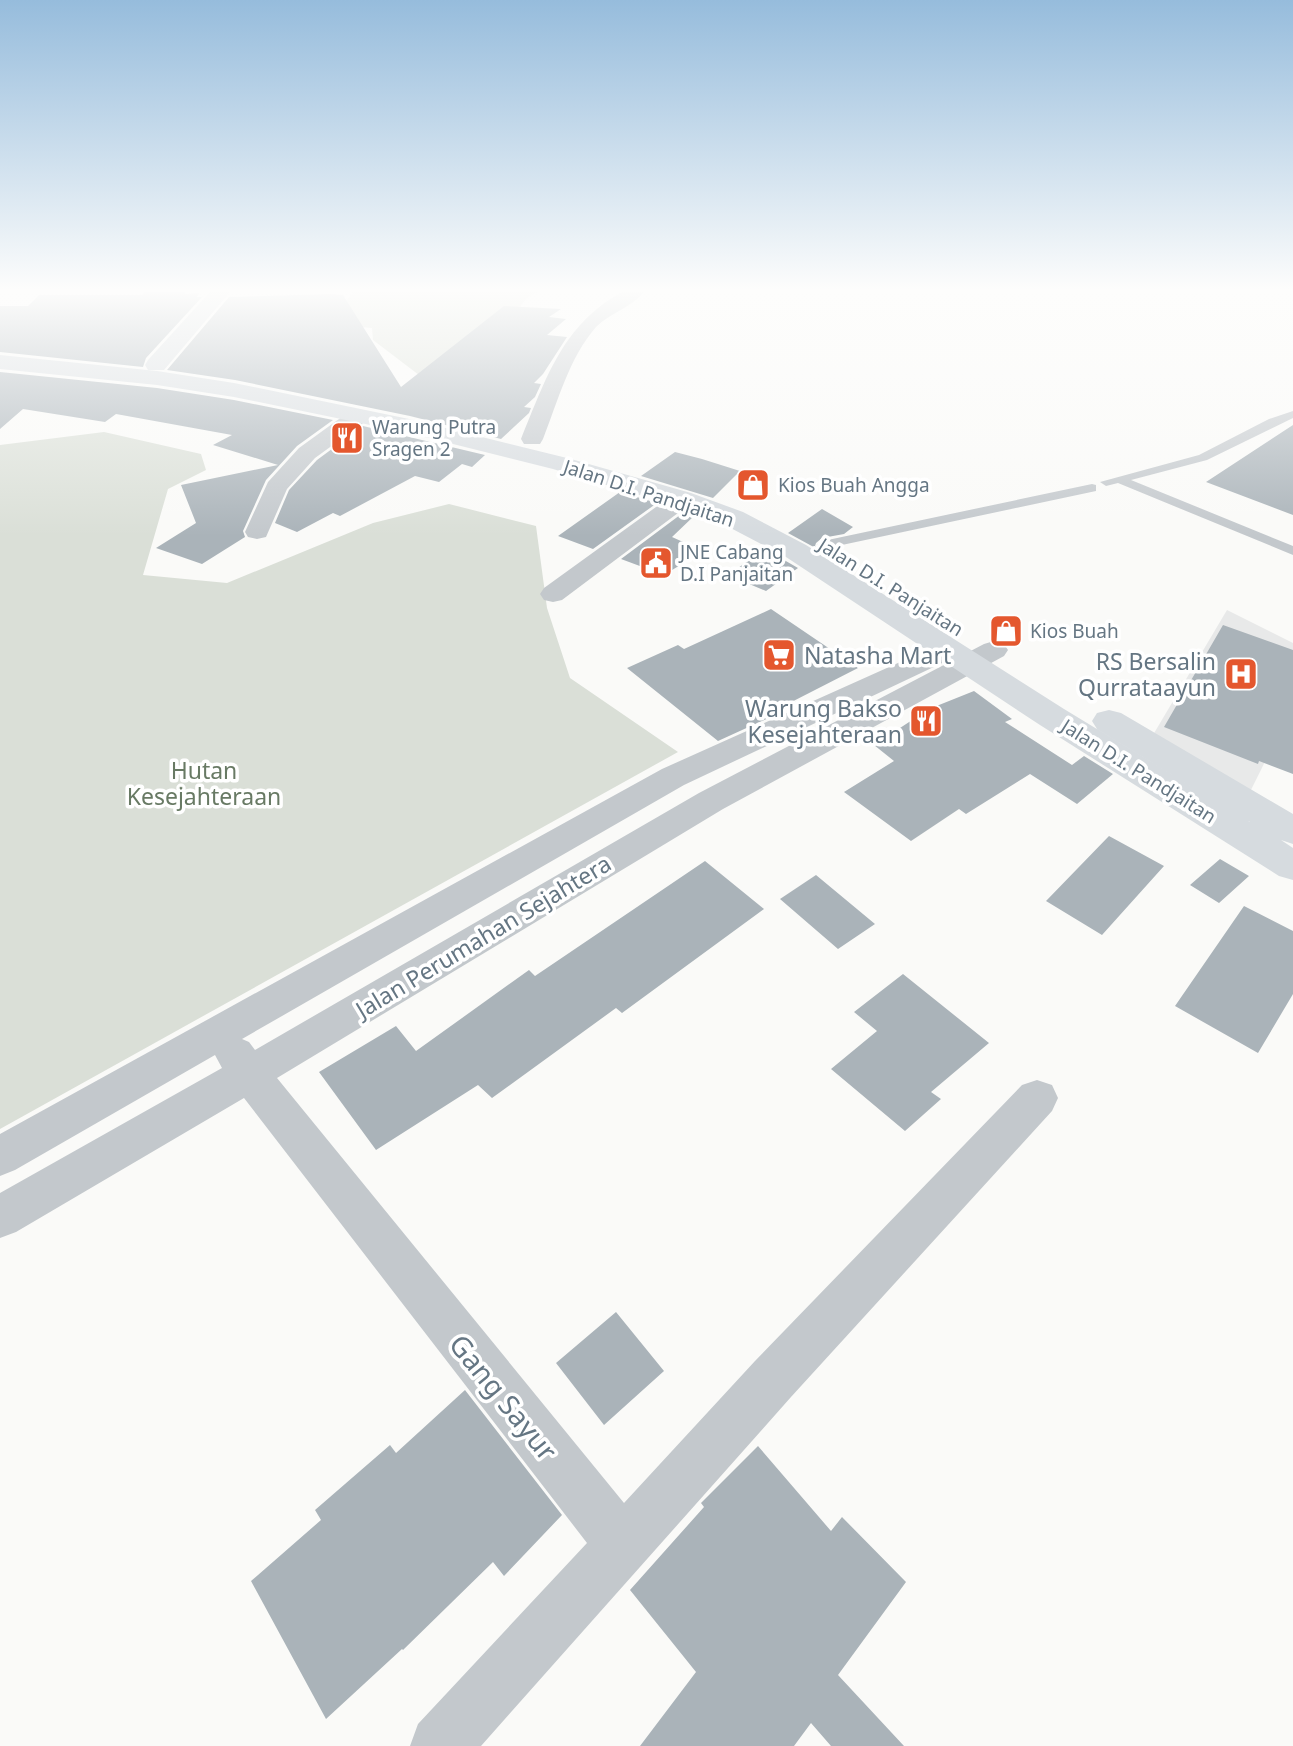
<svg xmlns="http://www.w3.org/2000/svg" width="1293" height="1746" viewBox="0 0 1293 1746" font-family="'Noto Sans',sans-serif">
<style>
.built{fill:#e8e9e9}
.green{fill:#dadfd7}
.building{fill:#aab3b9}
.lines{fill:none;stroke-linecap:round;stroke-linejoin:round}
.lane{fill:#c3c8cc;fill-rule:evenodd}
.street{fill:#c3c8cc;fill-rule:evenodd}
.secondary{fill:#d6dbdf;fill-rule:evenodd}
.highway{fill:#d6dbdf;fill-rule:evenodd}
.labels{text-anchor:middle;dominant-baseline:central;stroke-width:7;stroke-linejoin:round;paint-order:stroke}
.far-poi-label{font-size:19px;fill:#657683;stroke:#fff;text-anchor:start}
.far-street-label{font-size:19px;fill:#657683;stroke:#fff}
.poi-label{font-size:23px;fill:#657683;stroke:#fff;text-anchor:end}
.park-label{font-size:23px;fill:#687a64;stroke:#fff}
.street-label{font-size:23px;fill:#657683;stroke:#fff}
.near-street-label{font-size:28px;fill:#657683;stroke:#fff}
</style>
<rect width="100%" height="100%" fill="#fafaf8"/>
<path class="built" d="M1227,610L1293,643V705L1249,794L1150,740Z"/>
<path class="green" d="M353,292H538L527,298L488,347L419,375L373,340L372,328L328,324Z
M104,432L201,454L206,470L168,489L143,575L227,583L373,523L449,504L536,526L547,608L570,678L678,752L0,1129V445Z"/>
<path class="building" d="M144,292H186L185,294L199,293L197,297H202L146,358L143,367L0,352V306H28L39,295H142Z
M331,294L343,295L401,387L504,306L561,309L549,317L566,319L547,335L567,337L543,374L534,383L541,384L535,397L524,407L531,408L529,413L501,439L410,416L235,380L167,370L229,297Z
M0,372L157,388L234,400L333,420L297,446L266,480L243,531L245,537L202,564L156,548L196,523L181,485L278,465L213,445L232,435L116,414L105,422L23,409L0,429Z
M1293,425V515L1206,482Z
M363,426L485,455L472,467L462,464L439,482L415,476L340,516L333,513L297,532L275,523L289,490L317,460Z
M675,452L702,459L740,471L713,498L641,476Z
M620,492L657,503L593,549L558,536Z
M822,509L853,527L844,534L822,538L816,543L815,546L821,551L788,533Z
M684,512L694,516L672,537L703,551L664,575L621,559Z
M765,549L798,568L766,591L728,575Z
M771,609L858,668L770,713L773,716L718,741L627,668L678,645L684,649Z
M1223,625L1293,650V774L1259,761L1258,764L1164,727Z
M974,691L1012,719L1005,722L1072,765L1084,756L1113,774L1077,804L1030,774L966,814L959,809L911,841L844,792L894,761L874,745L929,709Z
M1109,836L1164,866L1102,935L1046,901Z
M1220,859L1249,876L1219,903L1190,885Z
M705,861L764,909L622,1013L616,1008L492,1098L478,1085L376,1150L319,1072L396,1026L416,1051L529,970L535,976Z
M816,875L875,924L838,949L780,899Z
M1244,906L1293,931V994L1258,1053L1175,1006Z
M903,974L989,1043L931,1092L941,1099L905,1131L831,1069L877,1031L854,1012Z
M616,1312L664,1371L604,1425L556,1363Z
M465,1390L562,1515L504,1576L493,1562L403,1650L402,1649L326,1719L251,1581L321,1520L315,1510L390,1445L396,1453Z
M758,1446L831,1531L842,1517L906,1582L838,1675L904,1746H831L811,1723L794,1746H640L696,1672L630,1590L704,1507L701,1503Z"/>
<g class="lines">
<path class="lane" d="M1293,411V418L1207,460L1131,480L1293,546V555L1118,483L1106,486L1100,482L1199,455L1269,419Z
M1092,484L1096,485V491L823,549L817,545L823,541Z"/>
<path class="street" d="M622,292H644C632,307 610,313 596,327C569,358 558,401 543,439L540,444H524L521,439C546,379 562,325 622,292Z
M358,410L366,411L369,416L366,421L315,458L287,489L266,537L257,539L248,537L245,532L268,482L299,448L350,411Z
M682,492L690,494L694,499L690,504L562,600L553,602L544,600L540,594L544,588L674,494Z
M947,641L957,644L961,650L957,656L684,785L242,1039L249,1042L255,1050L699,793L984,644L994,641L1004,644L1008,650L1004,656L723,809L277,1078L624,1503L755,1361L1022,1085L1037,1080L1052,1085L1058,1098L1052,1111L791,1397L481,1746H410L418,1724L587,1543L244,1098L16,1232L0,1238V1193L222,1068L215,1055L15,1170L0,1176V1134L662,769Z"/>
<path class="secondary" d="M210,292H230L164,370H148L145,365L148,360Z"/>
<path class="highway" d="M0,355L157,371L234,383L409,419L571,459L691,493L743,512L806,545L1064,709L1250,822L1097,729L1092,721L1097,713L1109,710L1121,713L1293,814V844L1281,840L1293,848V880L1279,876L1040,725L786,557L723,524L673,505L553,469L409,433L234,397L157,385L0,369Z"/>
</g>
<linearGradient id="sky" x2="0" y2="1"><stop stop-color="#96bcdc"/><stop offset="0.54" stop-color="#fdfdfc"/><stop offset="1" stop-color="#fdfdfc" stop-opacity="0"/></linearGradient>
<rect width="1293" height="536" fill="url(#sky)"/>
<defs>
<symbol id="restaurant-square" viewBox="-11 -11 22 22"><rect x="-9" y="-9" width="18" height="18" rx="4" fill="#e4572e" stroke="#fff"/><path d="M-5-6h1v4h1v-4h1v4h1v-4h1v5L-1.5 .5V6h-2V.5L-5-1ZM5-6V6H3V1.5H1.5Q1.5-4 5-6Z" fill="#fff"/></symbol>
<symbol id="shop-square" viewBox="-11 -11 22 22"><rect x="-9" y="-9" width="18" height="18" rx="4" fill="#e4572e" stroke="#fff"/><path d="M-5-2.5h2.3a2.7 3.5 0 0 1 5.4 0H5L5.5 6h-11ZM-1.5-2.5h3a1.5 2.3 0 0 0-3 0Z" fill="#fff"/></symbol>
<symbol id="civic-square" viewBox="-11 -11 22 22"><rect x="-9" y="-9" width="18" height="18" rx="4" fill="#e4572e" stroke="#fff"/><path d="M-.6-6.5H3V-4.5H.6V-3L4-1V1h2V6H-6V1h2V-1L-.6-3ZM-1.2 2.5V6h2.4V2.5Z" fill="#fff"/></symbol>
<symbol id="supermarket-square" viewBox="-11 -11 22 22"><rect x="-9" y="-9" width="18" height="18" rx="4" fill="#e4572e" stroke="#fff"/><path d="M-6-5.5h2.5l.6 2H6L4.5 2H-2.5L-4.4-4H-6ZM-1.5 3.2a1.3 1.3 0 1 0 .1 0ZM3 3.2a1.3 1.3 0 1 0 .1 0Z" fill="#fff"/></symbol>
<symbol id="hospital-square" viewBox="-11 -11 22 22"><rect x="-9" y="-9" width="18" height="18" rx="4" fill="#e4572e" stroke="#fff"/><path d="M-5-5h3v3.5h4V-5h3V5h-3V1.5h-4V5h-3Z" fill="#fff"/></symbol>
</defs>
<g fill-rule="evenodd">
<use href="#restaurant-square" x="328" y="419" width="38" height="38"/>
<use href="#shop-square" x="734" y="466" width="38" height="38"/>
<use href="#civic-square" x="637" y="544" width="38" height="38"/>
<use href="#shop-square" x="987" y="612" width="38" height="38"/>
<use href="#supermarket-square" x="760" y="636" width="38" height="38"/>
<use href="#hospital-square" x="1222" y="655" width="38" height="38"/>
<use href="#restaurant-square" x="907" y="702" width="38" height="38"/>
</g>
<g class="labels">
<g class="far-poi-label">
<text x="372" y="427">Warung Putra<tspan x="372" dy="22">Sragen 2</tspan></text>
<text x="778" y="485">Kios Buah Angga</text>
<text x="680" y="552">JNE Cabang<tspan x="680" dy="22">D.I Panjaitan</tspan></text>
<text x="1030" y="631">Kios Buah</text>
</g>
<g class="far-street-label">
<text transform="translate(649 493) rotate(18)">Jalan D.I. Pandjaitan</text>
<text transform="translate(891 587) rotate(32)">Jalan D.I. Panjaitan</text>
<text transform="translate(1139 771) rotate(32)">Jalan D.I. Pandjaitan</text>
</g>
<g class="poi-label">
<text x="804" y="655" text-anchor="start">Natasha Mart</text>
<text x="1216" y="661">RS Bersalin<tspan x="1216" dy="26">Qurrataayun</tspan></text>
<text x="902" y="708">Warung Bakso<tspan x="902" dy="26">Kesejahteraan</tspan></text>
</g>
<g class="park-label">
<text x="204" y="770">Hutan<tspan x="204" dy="26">Kesejahteraan</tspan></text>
</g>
<g class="street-label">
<text transform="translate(483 936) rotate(-31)">Jalan Perumahan Sejahtera</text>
</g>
<g class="near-street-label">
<text transform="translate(504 1397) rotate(51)">Gang Sayur</text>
</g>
</g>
</svg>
